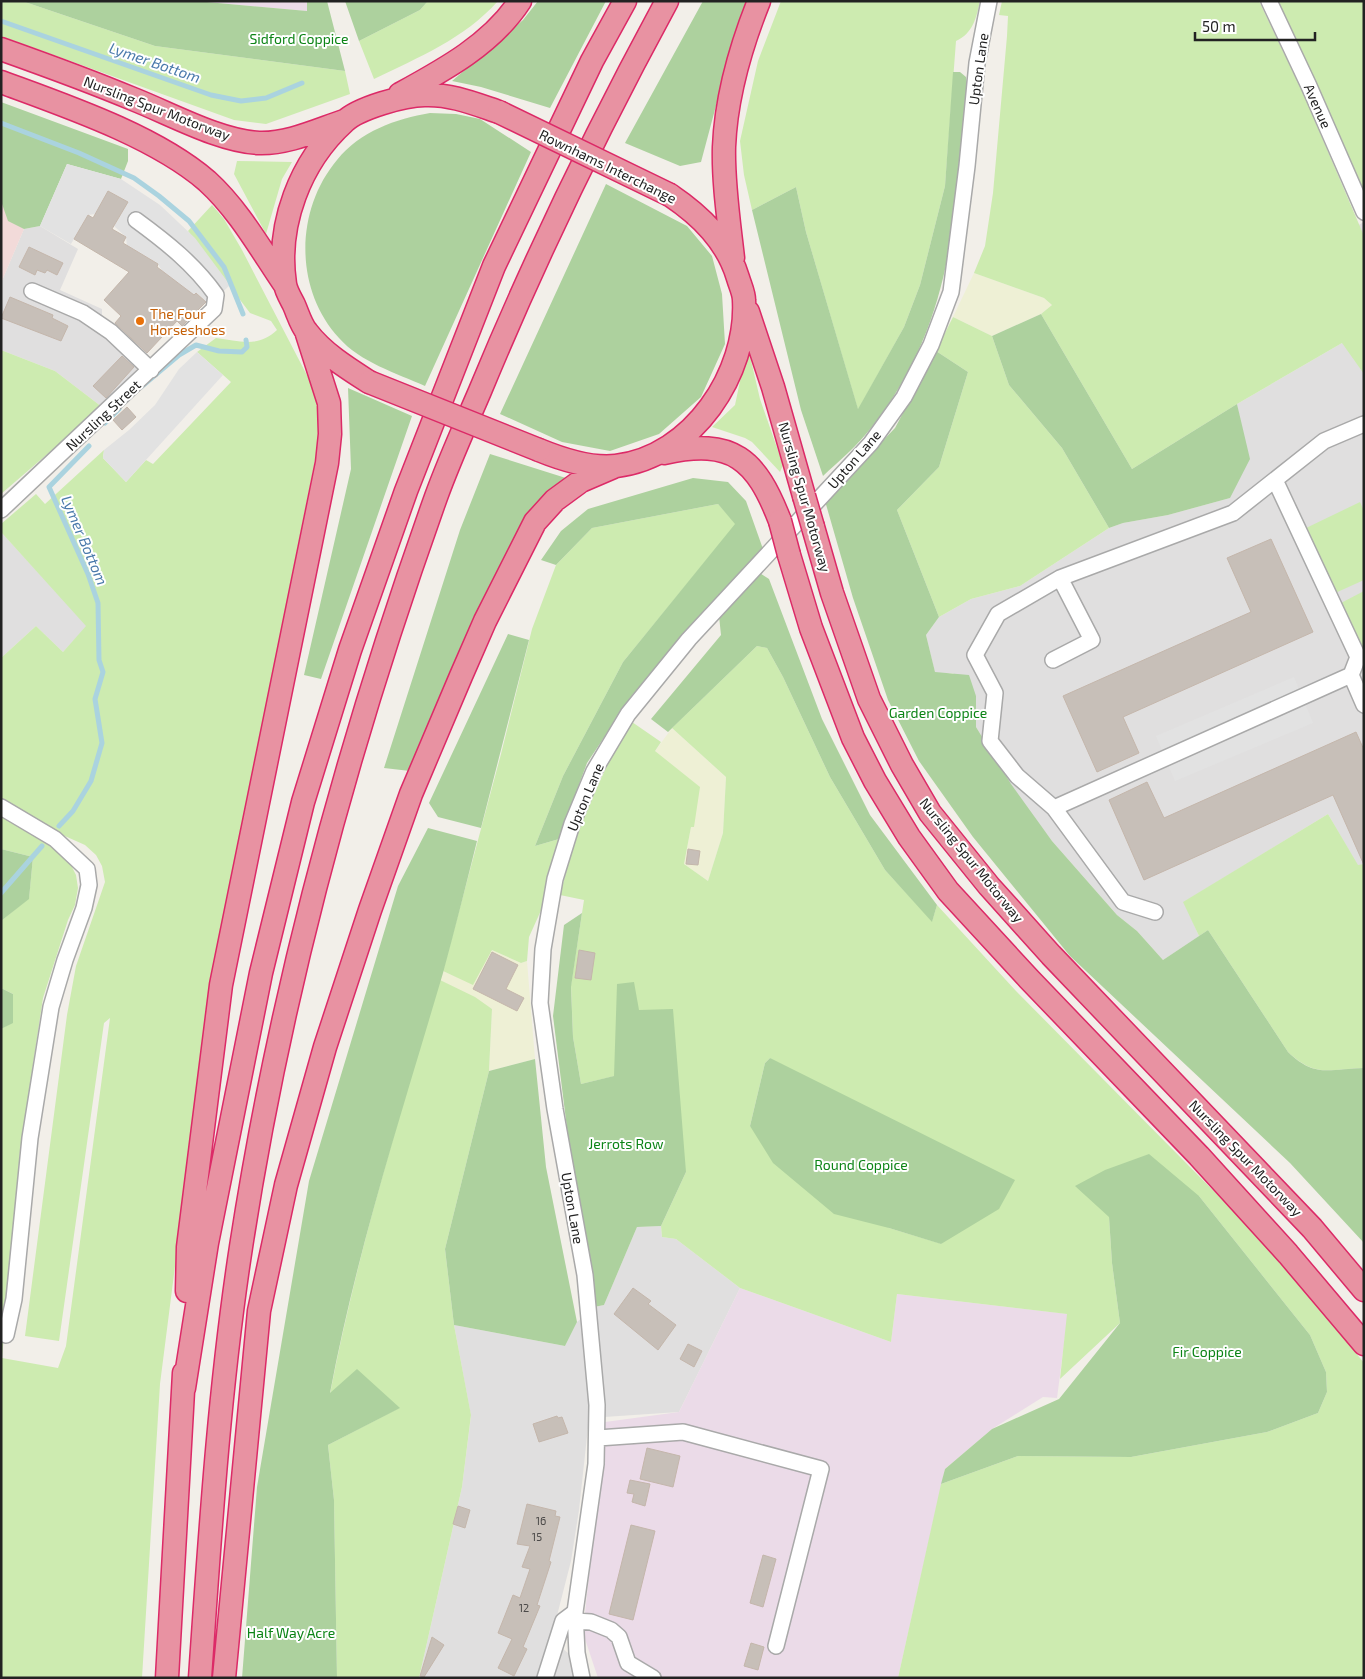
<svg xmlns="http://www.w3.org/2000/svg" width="1365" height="1679" viewBox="0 0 1365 1679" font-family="'Exo 2',sans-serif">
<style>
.residential{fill:#e0dfdf}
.commercial{fill:#f2dad9}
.industrial{fill:#ebdbe8}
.farmland{fill:#eef0d5}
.grass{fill:#cdebb0;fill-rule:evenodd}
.forest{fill:#add19e}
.parking{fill:#e2e2e2}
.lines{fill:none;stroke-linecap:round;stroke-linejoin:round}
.stream{stroke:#aad3df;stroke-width:5}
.building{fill:#c7bfb8;stroke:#c4b6ab}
.minor-casing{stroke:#a9a9a9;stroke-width:18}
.highway-casing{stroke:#dc2a67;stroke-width:25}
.minor{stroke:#fff;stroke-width:15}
.highway{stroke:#e892a2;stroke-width:22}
.highway-bridge-casing{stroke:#dc2a67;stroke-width:25;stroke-linecap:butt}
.highway-bridge{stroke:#e892a2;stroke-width:22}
.food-dot{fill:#e8710a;stroke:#fff;stroke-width:2}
.labels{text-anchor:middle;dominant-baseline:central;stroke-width:4;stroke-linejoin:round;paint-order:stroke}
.number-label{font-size:11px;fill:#4b4948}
.park-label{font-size:14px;fill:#0c8416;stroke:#fff}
.street-label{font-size:14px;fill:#222;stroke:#fff}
.food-label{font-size:14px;fill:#c56008;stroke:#fff;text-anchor:start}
.water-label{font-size:15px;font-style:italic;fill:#4a7aab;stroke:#fff}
</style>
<rect width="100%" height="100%" fill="#f2efe9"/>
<path class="residential" d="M1364,222V864L1358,866L1328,814L1184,902L1199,936L1163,960L1137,931L1117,915L1052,841L1018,797L976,727V696L953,673H935L926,635L939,617L971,599L1020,586L1109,528L1123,523L1168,515L1230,498L1242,428L1237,404L1342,343L1312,251Z
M40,226L78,249L60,290L102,309V317L147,358L102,407L55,371L1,350V283L24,229Z
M1,532L87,626L63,652L36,626L1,658Z
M661,1226L662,1237L676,1239L740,1288L679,1412L589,1418L579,1510L571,1561L551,1639L568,1653L575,1678H419L462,1487L471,1416L454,1325L565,1346L577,1322L594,1307L604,1305L637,1227Z"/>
<path class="commercial" d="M1,201L24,229L1,283Z"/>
<path class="industrial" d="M196,1H307V11Z
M740,1288L891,1342L897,1294L1068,1314L1057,1398L1043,1397L992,1429L945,1469L898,1678H598L583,1633L605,1422L679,1412Z"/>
<path class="farmland" d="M974,273L1044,298L1052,305L1041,314L992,336L953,317Z
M672,728L726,777L723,833L708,881L684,864L691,827H693L655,751Z
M492,950L521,963L527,961L535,1059L489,1071L492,1009L440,980L443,971L473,984Z"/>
<path class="grass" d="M1,1H22L155,46L345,71L350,94L266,124L234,120L1,36Z
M428,1H498C464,39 419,57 374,79L359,41L420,10Z
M781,1H980C976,19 973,33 956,41L945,186L920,285L904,327L858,410L806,232L796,187L752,210L744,175L740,141L758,61Z
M1002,1H1259L1303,93L1364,236V374L1342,343L1237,404L1132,469L1041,314L1052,305L1044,298L974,273L985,246L993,193L1007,36L1008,16L999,15Z
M1275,1H1364V199Z
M237,161L292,162L282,179L266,234L234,174Z
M212,205L224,219L242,250L311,383L317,402L320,435L240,837L179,1235L160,1384L142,1678H1V1029L13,1022V994L1,988V921L29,898L33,857L1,849V658L36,626L63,652L86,626L1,532V524L36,494L45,504L104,450L103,458L126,482L146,460L153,464L231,382L197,352L216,338C240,341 258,348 277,330L271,321L250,313L188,231ZM49,829L85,845L96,855L102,866L105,882L76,966L67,1015L25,1336L59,1341L104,1023L110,1018L66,1346L58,1368L2,1358L20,1151L43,998L68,920L75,905L78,888L76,875L68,859L43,839Z
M953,317L992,336L1009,385L1062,448L1109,528L1020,586L971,599L939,617L897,510L939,467L968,372L936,351Z
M1,350L55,371L102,407L1,494Z
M749,352L760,399L783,465L780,472L752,442L745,438L712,427L735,405L744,362Z
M1360,502L1364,511V580L1333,594L1304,529Z
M718,504L736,524L623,662L563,776L535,846L559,839L543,906L529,937L527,961L521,963L492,950L473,985L443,971L501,754L532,629L556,565L592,528Z
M1364,591V660L1339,604Z
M757,646L767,648L783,677L830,777L885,870L932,921L937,905L1016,991L1276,1254L1364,1363V1678H898L941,1484L1018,1456L1131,1457L1267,1432L1318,1413L1327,1392L1326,1372L1310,1335L1199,1196L1109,1217L1112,1263L1120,1323L1060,1379L1067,1314L897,1294L891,1342L740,1288L676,1239L662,1237L661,1226L686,1172L615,1076L581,1084L573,1037L571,985L584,900L560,895L577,830L620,738L632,722L661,742L655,751L700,787L694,827H691L684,864L708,881L723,833L726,777L672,728ZM770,1058L942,1244L889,1228L750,1126L765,1063Z
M1328,814L1358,865L1364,864V1068C1328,1069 1316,1078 1288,1052L1208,930L1199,936L1183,902Z
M440,980L475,997L492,1009L489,1071L445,1249L454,1325L471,1415L462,1487L419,1678H337L334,1500L328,1445L399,1408L330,1394C357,1254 399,1117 440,980Z"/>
<path class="forest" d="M22,1H196L307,11V1H327L345,71L155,46Z
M345,1H428L420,10L359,41Z
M538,1H606L550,108L481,87L452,81L523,20Z
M703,1H756L725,72L701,162L680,166L625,143Z
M953,72H960L966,77L968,88C955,214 954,324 871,428C857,446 839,461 823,476L801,410L752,210L796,187L806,232L858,409L904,327L920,285L945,186Z
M1,102L128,149V161L121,179L67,164L40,226L24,229L8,221L1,201Z
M430,113L456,114L480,119L531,152L425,386C396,373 360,362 339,338C294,289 295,210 337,160C360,131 396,119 430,113Z
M606,184L687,226L712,256L722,294L725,344L701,397L659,434L610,451L562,442L500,414Z
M1041,314L1132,469L1237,404L1250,459L1230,498L1168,515L1123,523L1109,528L1062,448L1009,385L992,336Z
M936,351L968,372L939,467L897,510L939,617L926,635L935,672L969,675L976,696V727L1011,784L1052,841L1117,915L1137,931L1163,960L1208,930L1288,1052C1315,1078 1328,1069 1364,1068V1243L1290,1163L1070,956L973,837L919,761L888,700L853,598L825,501L895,428Z
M348,388L412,416L321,679L304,675L351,469Z
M490,454L569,479L509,547L410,771L384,768L460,530Z
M693,478L728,482L746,501L763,549L633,694L587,763L559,839L535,846L563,776L623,662L735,524L718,504L592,528L556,565L541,560L561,531L588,509Z
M758,572L769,579L822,719L870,815L937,905L932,922L885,870L830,777L783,677L767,648L757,646L668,732L651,719L721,635L719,616Z
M508,634L529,640L481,828L438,817L429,803Z
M428,828L477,841C466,885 455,929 443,973C402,1112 357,1250 330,1393L357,1369L400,1408L328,1445L334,1500L337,1678H242L257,1487L309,1181L398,886Z
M1,849L33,857L29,899L1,921Z
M582,913L571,987L573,1037L581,1084L614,1076L617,984L634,982L639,1010L673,1009L686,1172L661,1226L637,1227L604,1305L594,1307L574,1184L553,1016L564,925Z
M1,988L13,994V1023L1,1029Z
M770,1058L1015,1180L999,1209L941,1244L889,1228L834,1214L773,1163L750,1126L765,1063Z
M535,1059L546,1167L577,1322L565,1346L454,1325L445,1249L489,1071Z
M1149,1154L1199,1196L1310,1335L1326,1372L1327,1392L1318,1413L1267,1432L1131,1457L1018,1456L941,1484L945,1469L992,1429L1059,1399L1120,1323L1112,1263L1109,1217L1075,1186L1105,1170Z"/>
<path class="parking" d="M67,164L121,179L160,205L195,238L230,285L209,305L197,293L193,296L162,271L158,264L127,246L126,237L114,226L128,202L109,191L95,214L88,215L71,244L40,226Z
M197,352L223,375L126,482L103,458L104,450L129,430L155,405L179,369Z
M1294,677L1313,723L1175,781L1156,736Z"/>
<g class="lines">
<path class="stream" d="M1,21L211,95L241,101L266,98L302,83
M1,123L79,153L134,178L159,196L189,221L224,267L243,314
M141,387L179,355L196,345L219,351L242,352L247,347L246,340
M105,423L119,409
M59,826L73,811L91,781L102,743L95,699L103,672L99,660L98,603L88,574L49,487L89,446
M1,893L42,846"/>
</g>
<path class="building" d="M108,191L128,202L112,229L126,237L123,243L158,264L157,267L194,295L196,293L206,302L182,326L177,321L147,353L115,323L121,316L104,300L129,272L74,239L88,215L93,218Z
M29,247L63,263L57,275L47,270L45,273L37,270L35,275L19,267Z
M10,297L53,315L52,318L68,326L61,341L1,318Z
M122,356L134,367L106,398L93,386Z
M127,407L136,417L122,430L113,420Z
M1271,539L1313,632L1123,717L1139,753L1097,772L1063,696L1251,612L1227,558Z
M1356,732L1364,750V865L1333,795L1144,880L1109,800L1147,782L1164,818Z
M688,849L700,851L698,865L686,864Z
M579,950L595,953L591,980L575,978Z
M492,952L518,965L506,989L524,998L517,1011L473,989Z
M633,1288L651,1301L648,1304L676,1325L658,1350L614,1314Z
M688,1344L702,1351L694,1367L680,1359Z
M557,1416L558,1418L562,1417L568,1433L539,1442L533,1424Z
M647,1448L680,1456L673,1487L640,1479Z
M630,1480L650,1484L645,1506L632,1502L634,1494L627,1493Z
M527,1504L556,1511L555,1516L560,1517L549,1561L551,1562L537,1605L540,1606L523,1647L527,1649L514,1676L498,1668L512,1639L498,1633L513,1595L520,1598L530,1569L522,1567L530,1546L517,1544Z
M458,1506L470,1510L465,1528L453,1524Z
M631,1525L655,1531L633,1620L609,1614Z
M763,1555L776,1559L763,1607L750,1603Z
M432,1637L444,1645L424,1677L420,1676Z
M751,1643L764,1647L758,1670L744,1666Z"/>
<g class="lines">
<defs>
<path id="minor" d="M1269,1L1309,86L1364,212
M32,291L83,313L111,332L151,370
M1,510L214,309L216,295C194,264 166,242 136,220
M1053,660L1092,640L1060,578
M1351,675L1364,705
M1,807L55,839L87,869L89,885L84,908L65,960L51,1007L30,1138L14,1299L6,1335
M1054,808L1351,675L1358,657L1275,480
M1155,912L1123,902L1054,808L1017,776L990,741L995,693L975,655L998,614L1060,578L1233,513L1324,441L1364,424
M598,1438L683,1432L821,1469L776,1646
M575,1621L591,1622L611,1630L619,1637L628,1663L653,1678
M545,1678L563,1621L575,1612
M582,1678L577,1653L575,1612L596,1464L597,1405L585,1275L555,1109L540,1003L543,949L555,879L572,824L594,771L628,714L689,639L871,443L904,397L931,345L951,292L967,166L977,63L989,1"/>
<path id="highway" d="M1,49C46,65 90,81 133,99C171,114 219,141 259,143C288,144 317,130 344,121
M1,82C66,106 155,136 207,181C239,210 261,250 285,285
M400,94C444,70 492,44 520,1
M733,258C729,222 723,183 724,147C726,98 741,46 759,1
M748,312L773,387L804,496
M369,382C347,368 323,353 307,332C301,325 298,314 294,305C291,299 286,291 285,284C276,225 300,162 344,122C358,108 405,95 425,95C451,94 475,104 499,112
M539,450C561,459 591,469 616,466C693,457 748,373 744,300C744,293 740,285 738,278C727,241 701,216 670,195
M664,453C733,438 756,459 780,521
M813,527L832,593L869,699L902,765L930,813L989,886L1051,955L1312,1228L1364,1290
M789,555L811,628L853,738L875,781L909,837L948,891L1029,979L1199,1156L1288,1254L1364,1344
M187,1291L188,1247L221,985L327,463L330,434L329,403L306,331
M184,1388L207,1243L261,973L303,802L350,650L406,491L494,266L592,61L625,1
M167,1678L184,1373
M200,1678C210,1534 219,1390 241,1247C280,992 349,740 436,497C449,461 465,426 480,391C535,258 598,128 667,1
M224,1678L259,1311L286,1185L325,1047L370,910L411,794L461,676L485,621L535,522L555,500L581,481L616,466"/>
</defs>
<use href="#minor" class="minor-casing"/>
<use href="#highway" class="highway-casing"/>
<use href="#minor" class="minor"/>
<use href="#highway" class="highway"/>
<defs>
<path id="highway-bridge" d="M499,112L670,195
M369,382L539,450
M804,496L813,527
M780,521L789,555"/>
</defs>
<use href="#highway-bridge" class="highway-bridge-casing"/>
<use href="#highway-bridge" class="highway-bridge"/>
</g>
<circle class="food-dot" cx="140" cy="321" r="5"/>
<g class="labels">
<g class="number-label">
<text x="541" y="1520">16</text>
<text x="537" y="1536">15</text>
<text x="524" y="1607">12</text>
</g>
<g class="park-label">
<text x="299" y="38">Sidford Coppice</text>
<text x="938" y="712">Garden Coppice</text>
<text x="626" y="1143">Jerrots Row</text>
<text x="861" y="1164">Round Coppice</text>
<text x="1207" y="1351">Fir Coppice</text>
<text x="291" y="1632">Half Way Acre</text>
</g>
<g class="street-label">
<text transform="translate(978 69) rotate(-82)">Upton Lane</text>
<text transform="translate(1318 106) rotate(66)">Avenue</text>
<text transform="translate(157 108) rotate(21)">Nursling Spur Motorway</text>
<text transform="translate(608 166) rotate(26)">Rownhams Interchange</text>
<text transform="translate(103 415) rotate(-43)">Nursling Street</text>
<text transform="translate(854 459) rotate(-49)">Upton Lane</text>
<text transform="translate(805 497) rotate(74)">Nursling Spur Motorway</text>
<text transform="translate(585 797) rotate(-67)">Upton Lane</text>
<text transform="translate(972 860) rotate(51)">Nursling Spur Motorway</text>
<text transform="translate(1246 1158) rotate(46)">Nursling Spur Motorway</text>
<text transform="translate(573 1208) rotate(80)">Upton Lane</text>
</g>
<g class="food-label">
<text x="150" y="313">The Four<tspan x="150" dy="16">Horseshoes</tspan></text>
</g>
<g class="water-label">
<text transform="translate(155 62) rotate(19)">Lymer Bottom</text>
<text transform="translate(85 540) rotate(67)">Lymer Bottom</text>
</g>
</g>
<rect width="1365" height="1679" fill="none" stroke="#222222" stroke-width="5"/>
<path d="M1195 32v8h120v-8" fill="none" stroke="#222222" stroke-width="2.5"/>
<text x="1202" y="32" font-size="15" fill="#222222" stroke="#ffffff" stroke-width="4" paint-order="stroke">50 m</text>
</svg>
